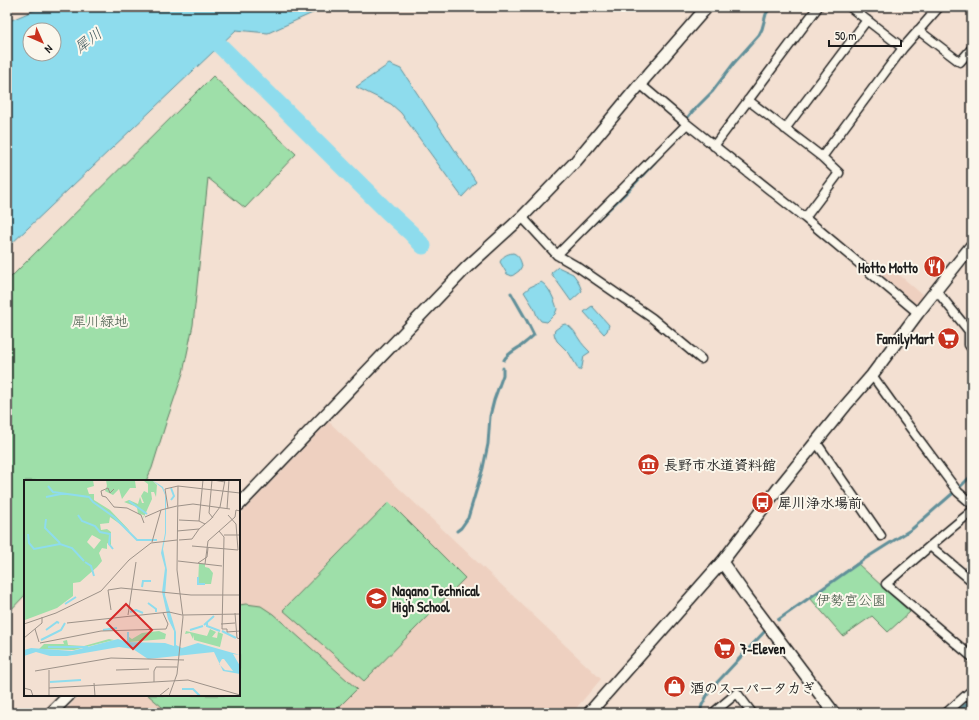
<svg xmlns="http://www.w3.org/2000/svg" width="979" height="720" viewBox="0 0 979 720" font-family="'Patrick Hand','Klee One',sans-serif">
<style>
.built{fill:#eed0c0}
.green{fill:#9edfa9;stroke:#5d7e62}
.water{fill:#8edced;stroke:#608f99;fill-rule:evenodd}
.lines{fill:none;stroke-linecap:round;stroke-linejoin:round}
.stream{stroke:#608f99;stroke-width:3}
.river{stroke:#8edced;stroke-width:17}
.minor-casing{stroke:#1c1c1c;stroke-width:11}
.tertiary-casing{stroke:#1c1c1c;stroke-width:14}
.minor{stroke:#fbf7ec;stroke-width:8}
.tertiary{stroke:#fbf7ec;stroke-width:11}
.labels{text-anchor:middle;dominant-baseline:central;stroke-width:4;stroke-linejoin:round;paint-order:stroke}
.poi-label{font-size:14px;font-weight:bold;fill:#1c1c1c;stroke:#fbf7ec;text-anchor:start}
.park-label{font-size:14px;fill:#435646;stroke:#fbf7ec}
.water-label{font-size:15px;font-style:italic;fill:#3e565b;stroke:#fbf7ec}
.inset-river{fill:none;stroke:#8edced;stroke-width:2}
.inset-road{fill:none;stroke:#9d9289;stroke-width:1}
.view{fill:#d62828;fill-opacity:0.15;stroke:#d62828;stroke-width:2}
.inset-edge{fill:none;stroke:#1c1c1c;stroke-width:2}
</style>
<rect width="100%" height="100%" fill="#f3e0d2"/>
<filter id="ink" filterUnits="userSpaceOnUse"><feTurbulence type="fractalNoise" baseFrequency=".025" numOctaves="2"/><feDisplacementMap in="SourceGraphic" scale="8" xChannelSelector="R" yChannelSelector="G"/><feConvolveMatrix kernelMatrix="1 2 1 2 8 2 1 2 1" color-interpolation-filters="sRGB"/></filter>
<g filter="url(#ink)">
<path class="built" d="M888,265L924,296L916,304L880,273Z
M329,422L601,679L572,713H64L79,695H239V516Z"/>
<path class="green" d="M213,76L296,154L245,208L208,178L193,325L183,373L166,423L152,468L146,481H25V595L7,614V281Z
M389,502L465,578L364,681L283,610Z
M857,563L910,612L888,632L872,616L843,636L810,598Z
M246,604L261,606L273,614L357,689L333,713H169L148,695H239V605Z"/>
<path class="water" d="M42,7H326L268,33L236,30L7,248V22ZM30,30H54V54H30Z
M389,64L401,69L476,182L462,197L401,113L391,104L356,87Z
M513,253C519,255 521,261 522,266L519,271L512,276L507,274L500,262C503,256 506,254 513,253Z
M558,267L573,274L578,281L582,291L571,301L551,273Z
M541,282C549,286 555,301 557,309L555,314L547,322L541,321L537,316L534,308L524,292L530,287Z
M592,306L609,325L607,331L604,334L584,312Z
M565,324C573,327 575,333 579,339C582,344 586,348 590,352L584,356L582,367L580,370H579L569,353L557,341L555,337L554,333L555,330L562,325Z"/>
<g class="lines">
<path class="stream" d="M688,117L692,112L712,92L734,63L759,35L762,29L766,14L771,7
M586,231L629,190L655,162
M504,360C507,354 515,350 521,346C526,342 530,339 534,335L527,321L511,293
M961,486L972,475
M457,531L461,528L468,518L483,468L488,444L490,416L494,400L503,375V368
M778,620L863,560L912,529L952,494
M700,713L702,705L710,690L766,630
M956,713L972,700"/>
<path class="river" d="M181,7L389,213L411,233L423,246"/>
<defs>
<path id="minor" d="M850,7L903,48
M926,7L934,13
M918,30L960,62L972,48
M640,84L687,124L805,218L918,313
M748,100L822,157L839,173L805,218
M785,129L867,20
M714,146L818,7
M822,157L903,48L939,7
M522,217L557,255L578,267L652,318L701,359
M557,255L687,124
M936,290L969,331V345L972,349
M872,375L900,414L958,492L972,504
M816,442L881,536
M972,511L930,546L886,584L972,657
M930,546L972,581
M713,713L737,693L752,713
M946,713L972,690"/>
<path id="tertiary" d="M239,505L466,268L522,217L576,161L640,84L707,7
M722,562L746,596L834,713
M51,713L69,695
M589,713L722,562L777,490L846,405L872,375L918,313L972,245"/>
</defs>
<use href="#minor" class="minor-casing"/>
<use href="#tertiary" class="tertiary-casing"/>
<use href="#minor" class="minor"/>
<use href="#tertiary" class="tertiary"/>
</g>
</g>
<defs>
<symbol id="restaurant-disc" viewBox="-11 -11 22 22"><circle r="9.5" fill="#c8321e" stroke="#fbf7ec"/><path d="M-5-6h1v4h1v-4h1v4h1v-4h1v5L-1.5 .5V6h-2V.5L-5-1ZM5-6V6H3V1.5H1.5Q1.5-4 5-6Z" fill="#fff"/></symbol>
<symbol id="supermarket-disc" viewBox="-11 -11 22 22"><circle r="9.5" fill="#c8321e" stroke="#fbf7ec"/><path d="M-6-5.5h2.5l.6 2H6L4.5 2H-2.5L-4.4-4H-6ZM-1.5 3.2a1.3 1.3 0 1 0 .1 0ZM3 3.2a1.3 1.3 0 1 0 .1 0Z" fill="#fff"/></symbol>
<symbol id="museum-disc" viewBox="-11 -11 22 22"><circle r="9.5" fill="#c8321e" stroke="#fbf7ec"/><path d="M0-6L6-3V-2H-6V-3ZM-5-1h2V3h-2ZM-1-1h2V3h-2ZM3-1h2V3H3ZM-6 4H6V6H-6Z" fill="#fff"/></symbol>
<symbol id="bus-disc" viewBox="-11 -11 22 22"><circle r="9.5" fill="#c8321e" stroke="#fbf7ec"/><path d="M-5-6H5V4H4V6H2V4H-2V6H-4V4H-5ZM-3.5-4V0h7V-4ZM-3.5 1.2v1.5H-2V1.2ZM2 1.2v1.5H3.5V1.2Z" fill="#fff"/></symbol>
<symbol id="school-disc" viewBox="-11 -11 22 22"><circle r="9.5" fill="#c8321e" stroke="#fbf7ec"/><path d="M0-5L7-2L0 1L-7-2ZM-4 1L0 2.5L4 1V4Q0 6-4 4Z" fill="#fff"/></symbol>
<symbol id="shop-disc" viewBox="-11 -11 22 22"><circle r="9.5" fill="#c8321e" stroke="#fbf7ec"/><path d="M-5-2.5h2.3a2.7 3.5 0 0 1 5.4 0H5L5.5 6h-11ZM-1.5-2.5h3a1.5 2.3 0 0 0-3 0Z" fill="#fff"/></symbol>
</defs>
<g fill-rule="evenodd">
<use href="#restaurant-disc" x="922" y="254" width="25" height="25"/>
<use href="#supermarket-disc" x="936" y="326" width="25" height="25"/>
<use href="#museum-disc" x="636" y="452" width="25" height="25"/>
<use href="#bus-disc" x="750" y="490" width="25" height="25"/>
<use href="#school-disc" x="364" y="586" width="25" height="25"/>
<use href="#supermarket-disc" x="712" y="636" width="25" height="25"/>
<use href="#shop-disc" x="662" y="674" width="25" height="25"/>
</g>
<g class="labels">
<g class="poi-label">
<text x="918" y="267" text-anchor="end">Hotto Motto</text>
<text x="934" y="338" text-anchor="end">FamilyMart</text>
<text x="664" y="464">長野市水道資料館</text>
<text x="778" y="502">犀川浄水場前</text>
<text x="392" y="590">Nagano Technical<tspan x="392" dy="16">High School</tspan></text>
<text x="740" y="648">7-Eleven</text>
<text x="690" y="687">酒のスーパータカぎ</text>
</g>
<g class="park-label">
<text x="100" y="320">犀川緑地</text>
<text x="851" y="599">伊勢宮公園</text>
</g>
<g class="water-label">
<text transform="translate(88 40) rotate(-37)">犀川</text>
</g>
</g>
<g transform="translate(24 480)">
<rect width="216" height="216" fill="#f3e0d2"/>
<path d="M0,0H69L70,6L63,8L65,14H70V20L86,30L106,51L86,37L85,43L76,44L77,50L83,49L87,52V66L83,63V69L78,68L75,73L78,81L73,87L56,102L49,103V116L33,128L1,140ZM68,55L77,60L70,69L63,62ZM82,0H128L133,5L132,17L130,12H127L128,19L119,39L120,35L114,34L113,27L100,22L105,20L114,24L116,17L118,23H120L117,16L120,11L124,13V4L120,1H111L112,8H106L98,19L95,9L89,15L81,11L83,6ZM175,83L181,84V87L185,88L189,93L187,104H174ZM186,149L192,152L188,157L193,158L194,152L199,154L196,167L170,160V155L169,159L166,153L161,154L162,151L183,156ZM135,151L142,154L141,159L105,162V157L108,159L118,153ZM85,159L90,160L50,170L15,169L20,164H40L39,161L43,160L44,165L60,166Z" fill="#9edfa9" fill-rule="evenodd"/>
<path d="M128,0L139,7L142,16V53L139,69L143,90L141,115L152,152V165L158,168L174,163L216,175L209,174L216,186V194L199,191L190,172L124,179L109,169L95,167L43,176H26L12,172L0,176V170L7,168L48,171L94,159L103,162L141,163L150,166V151L144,139L138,112L141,88L137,73L141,53V15L138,8ZM198,179H200L209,191L201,190L195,184Z" fill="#8edced" fill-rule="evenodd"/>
<path class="inset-river" d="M24,6L29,12L65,17L69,22M147,8L150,16L147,20M22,17L37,14M105,21L123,34M69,22L90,37M54,35L58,41L71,46L76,52L86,54L85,64L89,69M90,37L113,60H133M22,39L21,48L36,63M4,54L5,63L10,69L36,64L48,68L60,81M61,82L67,86L70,96M174,97V104H181M118,107L119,101H127M124,123L132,129V132M41,124L52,117M106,132L112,130L119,133M183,142V146L196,151M180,145L190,136M22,150L33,142L35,143M79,150L93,148M166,150L179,146M198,151L212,158M104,152V165M17,160L37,150L41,143M24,167H64M26,202L57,200M158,209H169L176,216"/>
<path class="inset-road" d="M188,0L185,33L189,38M189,0L201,2M90,9L86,13L84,8L77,11L78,16L82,17L90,27L103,28L117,35L120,43M154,26L169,24L206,29M144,28L141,9L154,6M203,29L205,0M121,37L137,30M155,40L175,41L181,44L187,39L196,27L201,0M175,41L179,0M153,51L175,49L181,44M195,51L200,57L198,149H203V152L216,151M200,55H216M155,60L168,59L175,49M128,62L137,30L153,26M168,66L214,70L212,44L204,35M154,81L198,86M174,83L183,77L184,68M181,84L184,61L211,37L212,30L216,31M87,130L84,110L97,108L167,115H216M211,133L213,158L216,159M104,135L112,82M159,135L216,134M43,143L145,132L158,135M0,144L32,133L77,111L105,80L127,63L153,60M197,144L211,143M11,149L15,162M0,158L18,143V137M16,163L77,151L142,149L144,144L139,133M25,190V216M92,190L125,189M11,191L87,178L160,180M130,202V191L132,187H153M70,203L71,216M0,208L7,210L9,216M25,208L164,200L216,215M135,216L145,208M145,216L153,194L159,137L153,90L154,6L216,13"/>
<path class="view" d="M102,124L128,150L109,169L83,143Z"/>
<rect width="216" height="216" class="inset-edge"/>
</g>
<rect width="979" height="720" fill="none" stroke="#fbf7ec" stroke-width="24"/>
<rect x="12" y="12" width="955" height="696" fill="none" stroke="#1c1c1c" stroke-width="1.5" filter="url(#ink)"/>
<g transform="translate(42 42) rotate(135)"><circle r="19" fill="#fbf7ec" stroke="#a29f99"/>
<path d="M0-3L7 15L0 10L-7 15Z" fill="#c8321e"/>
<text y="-6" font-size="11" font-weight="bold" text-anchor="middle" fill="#1c1c1c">N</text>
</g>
<path d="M829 40v6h72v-6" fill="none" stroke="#1c1c1c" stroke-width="2"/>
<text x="835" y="40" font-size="12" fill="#1c1c1c" stroke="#fbf7ec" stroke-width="3" paint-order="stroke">50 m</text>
</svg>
